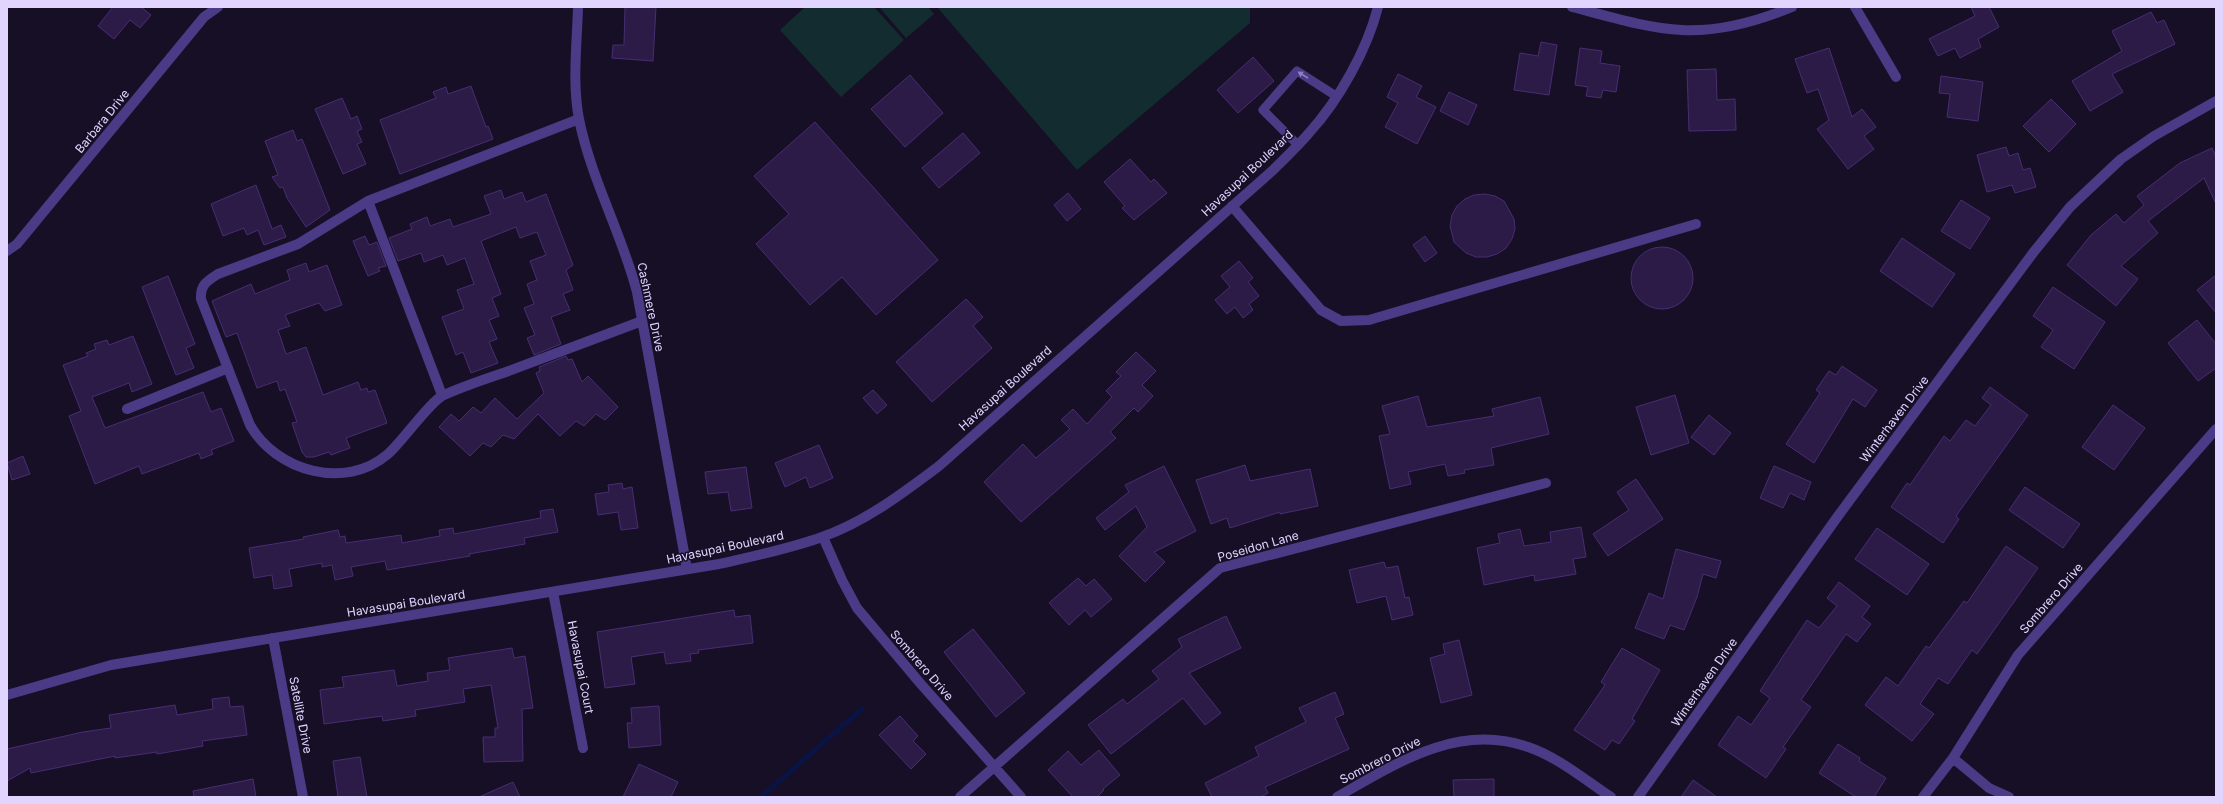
<svg xmlns="http://www.w3.org/2000/svg" width="2223" height="804" viewBox="0 0 2223 804" font-family="Inter,sans-serif">
<style>
.green{fill:#122c30}
.lines{fill:none;stroke-linecap:round;stroke-linejoin:round}
.stream{stroke:#0a1444;stroke-width:5}
.building{fill:#2c1b47;stroke:#482d73}
.service{stroke:#4b3a85;stroke-width:9}
.minor{stroke:#4b3a85;stroke-width:10}
.tertiary{stroke:#4b3a85;stroke-width:10}
.oneway{fill:#8e7fbc}
.labels{text-anchor:middle;dominant-baseline:central;stroke-width:3;stroke-linejoin:round;paint-order:stroke}
.street-label{font-size:12px;fill:#e1d4ff;stroke:#170f26}
</style>
<rect width="100%" height="100%" fill="#170f26"/>
<path class="green" d="M805,7H874L904,40L841,97L780,30Z
M879,7H928L934,14L906,38Z
M937,7H1250V23L1077,170Z"/>
<g class="lines">
<path class="stream" d="M761,797L862,709"/>
</g>
<path class="building" d="M113,7H141L151,15L140,28L130,20L114,39L98,26Z
M625,7H656L653,61L612,58L613,45H624Z
M1971,7H1989L1999,27L1978,39L1981,47L1960,58L1955,48L1938,56L1929,39L1975,16Z
M2151,12L2157,23L2164,20L2175,44L2112,74L2123,92L2090,111L2072,81L2122,51L2112,31Z
M1541,42L1557,45L1549,95L1514,90L1520,53L1538,56Z
M1580,48L1602,51L1600,63L1620,66L1616,92L1603,90L1601,98L1586,96L1588,87L1575,85Z
M1829,48L1852,117L1862,109L1876,127L1864,136L1874,149L1848,169L1817,129L1829,120L1818,89L1807,93L1795,59Z
M1253,57L1274,81L1238,113L1217,90Z
M1716,69L1717,100L1735,99L1736,130L1689,131L1687,70Z
M1398,74L1422,86L1416,97L1436,107L1417,144L1385,127L1398,103L1387,97Z
M910,75L943,113L905,147L871,109Z
M1941,76L1983,82L1978,121L1947,117L1950,94L1939,93Z
M471,86L486,127L488,126L493,139L400,174L380,120L436,98L433,92L446,87L448,94Z
M1449,92L1477,105L1468,125L1440,111Z
M342,98L351,119L357,116L362,129L357,131L362,142L357,144L366,164L343,174L315,109Z
M2051,99L2076,124L2049,152L2023,126Z
M815,122L938,260L876,315L842,277L810,305L756,244L789,214L754,176Z
M293,130L297,141L302,139L330,210L306,227L287,198L283,187L280,188L272,177L278,175L265,141Z
M963,133L980,153L939,188L922,168Z
M2006,147L2009,156L2018,153L2023,170L2030,168L2036,187L2015,193L2012,185L1987,192L1977,155Z
M2212,148L2216,157V204L2204,178L2148,221L2158,233L2121,266L2138,279L2116,306L2067,265L2091,235L2116,214L2124,223L2144,205L2137,196L2180,163Z
M1130,159L1151,182L1154,179L1167,193L1134,220L1122,208L1125,206L1104,182Z
M256,185L272,229L281,225L286,237L264,245L258,230L247,235L244,228L223,236L211,204Z
M501,190L504,199L522,192L526,202L546,194L573,265L566,270L573,290L563,294L570,310L551,317L561,344L534,355L527,338L535,335L524,308L534,304L527,284L537,280L530,261L546,255L537,232L520,238L516,227L481,241L501,294L492,298L499,316L489,320L497,339L489,342L498,363L471,373L463,352L456,355L442,317L464,309L457,290L474,284L465,258L447,265L443,255L424,262L421,253L398,261L389,238L412,229L410,224L427,217L430,226L450,219L453,227L491,214L484,196Z
M1068,193L1081,209L1067,221L1054,205Z
M1485,194L1495,196L1504,201L1514,219L1515,229L1512,239L1506,248L1497,254L1487,257H1476L1466,253L1454,242L1450,226L1452,215L1457,206L1465,199L1474,195Z
M1961,200L1990,218L1970,249L1941,231Z
M365,236L369,245L377,242L386,266L378,268L380,271L368,276L353,241Z
M1425,236L1437,253L1425,262L1413,245Z
M1902,238L1955,274L1932,307L1880,271Z
M1631 278a31 31 0 1 1 62 0a31 31 0 1 1-62 0Z
M1239,261L1253,278L1248,282L1259,296L1249,304L1253,310L1243,318L1235,307L1227,314L1215,300L1230,287L1221,276Z
M306,263L309,272L327,265L342,305L325,311L319,303L285,315L290,326L278,330L286,354L306,347L323,395L358,382L361,390L367,388L368,392L375,390L387,423L346,438L350,448L331,455L329,452L314,457H306L302,452L292,423L297,422L285,389L280,391L277,381L257,388L237,333L226,337L212,301L251,284L255,294L290,280L287,270Z
M2216,275V313L2197,290Z
M168,276L195,344L186,348L194,368L176,375L142,287Z
M2053,287L2105,322L2074,369L2041,347L2053,330L2033,316Z
M966,299L983,317L973,326L992,348L932,402L896,362Z
M2197,320L2216,344V368L2198,381L2168,343Z
M133,336L152,384L132,392L129,383L92,397L105,428L203,392L211,412L221,408L234,441L211,450L213,454L201,459L199,453L142,474L139,466L95,484L69,416L81,411L63,365L88,356L86,353L96,349L94,344L107,340L109,345Z
M1136,352L1156,371L1142,385L1153,396L1138,412L1134,408L1110,432L1116,438L1021,522L984,482L1023,444L1036,458L1070,429L1061,420L1073,409L1087,424L1112,397L1106,391L1121,376L1116,372Z
M566,356L568,360L572,359L582,382L588,376L618,407L605,420L596,414L584,426L576,421L560,436L538,414L514,439L503,435L491,447L483,443L470,456L439,427L451,414L459,421L473,407L481,413L495,398L517,419L544,393L536,373L540,371L539,367Z
M1842,366L1877,390L1865,407L1853,399L1814,463L1786,444L1820,393L1816,390L1829,371L1836,375Z
M1990,387L2028,415L1956,516L1959,519L1943,543L1891,507L1907,483L1910,485L1944,436L1950,441L1966,420L1975,426L1991,405L1982,398Z
M873,390L887,405L877,414L863,398Z
M1675,395L1689,443L1651,455L1636,407Z
M1418,396L1427,427L1494,416L1492,409L1540,397L1549,434L1491,448L1494,465L1464,470L1465,473L1448,476L1445,464L1408,472L1411,484L1390,489L1379,436L1390,434L1382,406Z
M2113,405L2145,428L2114,470L2082,447Z
M1709,415L1731,433L1714,455L1691,437Z
M819,445L833,478L810,488L806,477L785,487L775,463Z
M23,456L30,474L12,480L7,463Z
M1245,465L1250,481L1310,469L1318,506L1280,514V512L1230,528L1227,518L1211,524L1196,480Z
M1164,466L1196,531L1154,552L1165,562L1145,582L1119,556L1147,527L1136,506L1105,530L1096,518L1129,492L1125,485Z
M1774,466L1811,482L1804,500L1790,493L1783,508L1760,498Z
M746,467L752,508L731,511L728,492L708,494L705,472Z
M1636,479L1663,519L1608,556L1593,534L1629,510L1617,492Z
M622,483L623,489L632,487L638,528L621,530L618,512L598,515L595,494L609,492L608,485Z
M2025,487L2080,524L2063,548L2009,510Z
M553,509L558,532L524,538L525,544L469,554L470,556L387,570L385,561L351,567L353,576L335,580L332,565L322,567V563L289,569L292,586L274,589L272,575L254,578L249,548L304,539L303,537L338,530L340,537L345,536L346,543L401,535L402,543L440,536L439,530L453,528L454,534L541,518L540,511Z
M1581,527L1586,557L1573,559L1576,574L1535,581L1534,575L1484,585L1477,548L1500,543L1498,534L1520,529L1524,546L1551,542L1550,532Z
M1877,528L1929,564L1907,595L1855,559Z
M2006,546L2038,568L1977,654L1972,650L1948,684L1938,678L1920,704L1934,714L1912,741L1865,705L1886,677L1898,686L1926,646L1929,648L1964,601L1967,603Z
M1676,549L1721,561L1716,578L1703,574L1697,597L1684,630L1670,625L1664,639L1635,628L1649,593L1663,599Z
M1384,562L1386,568L1398,566L1405,598L1409,597L1413,615L1392,620L1386,596L1357,603L1349,570Z
M1078,578L1086,586L1094,579L1112,599L1091,617L1085,610L1069,625L1049,603Z
M1839,582L1870,606L1862,617L1871,624L1857,642L1846,634L1801,700L1811,707L1783,747L1786,749L1766,778L1718,745L1738,716L1751,725L1770,698L1760,691L1807,620L1819,628L1837,606L1827,598Z
M734,610L735,617L750,615L753,643L698,650L699,653L690,654L691,661L666,664L664,652L631,657L635,684L605,688L597,632Z
M1226,616L1241,648L1189,673L1221,713L1205,725L1183,698L1111,754L1088,725L1123,699L1127,704L1159,679L1152,671L1182,647L1178,639Z
M973,629L1025,693L996,717L944,652Z
M1459,640L1472,695L1441,703L1430,658L1445,654L1443,644Z
M512,648L514,658L525,656L533,708L522,709L523,761L484,762L483,737H495V728H498L491,685L463,689L465,702L415,710L416,716L383,721L382,716L324,724L320,690L344,687L342,677L394,670L397,686L428,681L427,673L450,670L448,658Z
M1622,648L1660,670L1632,719L1635,721L1619,744L1612,740L1605,750L1574,730L1605,685L1601,682Z
M1335,692L1344,714L1335,718L1349,749L1265,787L1268,793L1261,797H1212L1205,783L1259,756L1255,747L1306,722L1299,708Z
M229,697L230,707L243,706L247,735L202,741L203,746L157,754V752L115,758V756L31,773L30,768L7,781V749L83,732L111,728L109,715L175,705L177,715L213,709L212,699Z
M659,706L661,745L629,748L627,723H632L631,708Z
M900,716L918,736L913,741L926,754L911,769L879,735Z
M1838,744L1860,758L1859,761L1886,778L1874,797H1856L1819,773Z
M1099,750L1120,775L1103,789L1104,790L1097,797H1073L1048,770L1068,751L1081,765Z
M360,757L367,797H338L333,761Z
M639,764L678,782L671,797H623Z
M253,779L256,797H194L193,791Z
M1494,779V797H1454L1453,780Z
M1693,780L1717,797H1681Z
M513,782L520,797H479Z"/>
<g class="lines">
<path class="service" d="M1298,145L1263,110L1297,71L1336,96"/>
<path class="minor" d="M578,7C577,44 572,83 579,119C591,179 622,234 637,292L687,569
M1572,7C1608,16 1645,28 1682,30C1720,32 1758,21 1792,7
M1855,7L1896,77
M579,119L368,201L298,244L218,274C207,281 200,285 201,299L250,425C276,471 345,491 388,454C402,442 431,400 444,395C464,386 485,379 506,372C551,355 597,338 642,321
M368,201L442,395
M1232,206L1321,310L1341,321L1369,320L1696,224
M7,251L17,244L204,17L218,7
M127,409L228,368
M823,537L842,580L857,608L920,683L1021,797
M553,592L583,748
M273,638L303,797
M1953,758L1989,788L2009,797
M960,797L1220,568L1546,483
M1337,797C1395,764 1458,722 1528,747C1558,757 1585,780 1611,797
M1638,797L1838,516L2033,253L2070,207L2121,159L2154,136L2216,101
M1923,797L1953,758L2018,655L2216,429"/>
<path class="tertiary" d="M7,695L111,665L719,564C754,556 789,549 822,537C865,522 903,493 939,466L1272,171C1285,158 1298,146 1309,133C1339,100 1367,50 1378,7"/>
</g>
<defs><path id="oneway-solid" d="M-6-.8H1V-3.2L6.5 0L1 3.2V.8H-6Z"/></defs>
<use class="oneway" href="#oneway-solid" transform="translate(1303 75) rotate(-148)"/>
<g class="labels">
<g class="street-label">
<text transform="translate(102 121) rotate(-51)">Barbara Drive</text>
<text transform="translate(1247 173) rotate(-43)">Havasupai Boulevard</text>
<text transform="translate(651 307) rotate(78)">Cashmere Drive</text>
<text transform="translate(1005 388) rotate(-42)">Havasupai Boulevard</text>
<text transform="translate(1894 419) rotate(-53)">Winterhaven Drive</text>
<text transform="translate(1258 546) rotate(-16)">Poseidon Lane</text>
<text transform="translate(725 547) rotate(-12)">Havasupai Boulevard</text>
<text transform="translate(2051 598) rotate(-49)">Sombrero Drive</text>
<text transform="translate(406 603) rotate(-9)">Havasupai Boulevard</text>
<text transform="translate(922 665) rotate(49)">Sombrero Drive</text>
<text transform="translate(581 667) rotate(79)">Havasupai Court</text>
<text transform="translate(1704 682) rotate(-55)">Winterhaven Drive</text>
<text transform="translate(301 715) rotate(79)">Satellite Drive</text>
<text transform="translate(1380 760) rotate(-27)">Sombrero Drive</text>
</g>
</g>
<rect width="2223" height="804" fill="none" stroke="#e1d4ff" stroke-width="16"/>
</svg>
